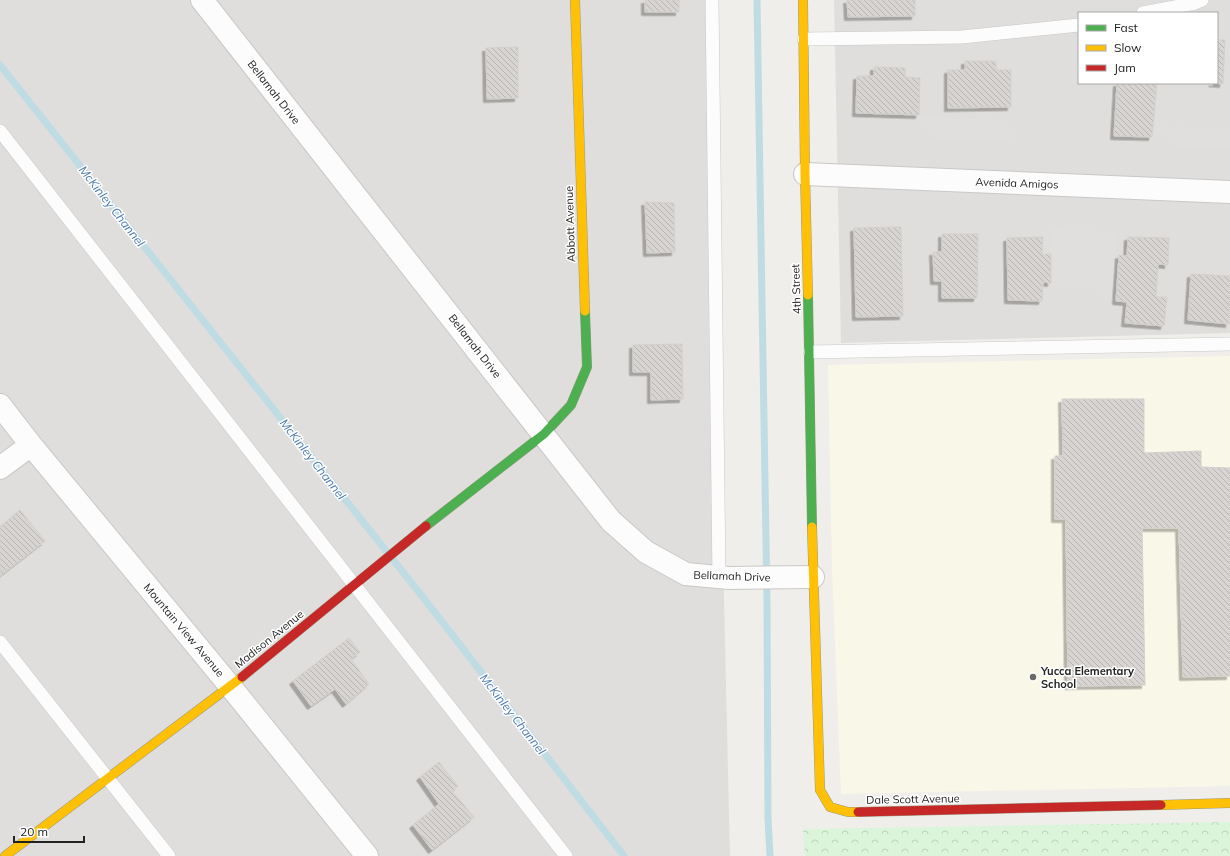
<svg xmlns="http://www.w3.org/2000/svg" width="1230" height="856" viewBox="0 0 1230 856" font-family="Mulish,sans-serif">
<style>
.residential{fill:#dfdedc;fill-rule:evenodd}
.education{fill:#f8f7e8}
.park{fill:url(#park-crowns)}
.parking{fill:#e0dfde}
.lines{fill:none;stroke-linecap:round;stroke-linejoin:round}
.stream{stroke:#bfdbe3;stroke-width:7}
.building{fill:url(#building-back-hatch);stroke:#d3d0cc;filter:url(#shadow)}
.lane-casing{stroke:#c9c8c7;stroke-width:14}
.street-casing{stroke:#c9c8c7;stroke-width:24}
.fast-casing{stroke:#999a82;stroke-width:10}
.slow-casing{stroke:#999a82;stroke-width:10}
.jam-casing{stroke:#999a82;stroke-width:10}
.lane{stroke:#fdfcfc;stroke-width:13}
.street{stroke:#fdfcfc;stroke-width:22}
.fast{stroke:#4caf50;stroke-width:9}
.slow{stroke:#ffc107;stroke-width:9}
.jam{stroke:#c62828;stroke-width:9}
.poi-dot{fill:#6a6968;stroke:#fff;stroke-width:1.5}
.labels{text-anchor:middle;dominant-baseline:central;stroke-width:3;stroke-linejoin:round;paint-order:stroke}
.street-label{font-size:11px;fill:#222;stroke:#fff}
.poi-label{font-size:11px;font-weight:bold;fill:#222;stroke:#fff;text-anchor:start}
.water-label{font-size:12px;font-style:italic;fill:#4a7aab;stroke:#fff}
</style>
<defs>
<pattern id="park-crowns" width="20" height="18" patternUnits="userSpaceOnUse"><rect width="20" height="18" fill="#daf5da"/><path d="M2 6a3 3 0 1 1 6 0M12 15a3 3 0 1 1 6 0" fill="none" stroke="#bbd2bb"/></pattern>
<pattern id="building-back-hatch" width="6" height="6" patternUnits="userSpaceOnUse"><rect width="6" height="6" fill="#d7d4d2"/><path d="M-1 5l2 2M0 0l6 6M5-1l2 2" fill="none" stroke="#b8b6b4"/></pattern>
<filter id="shadow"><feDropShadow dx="-3.5" dy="3.5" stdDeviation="0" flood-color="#0004"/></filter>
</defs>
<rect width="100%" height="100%" fill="#f0eeeb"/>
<path class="residential" d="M0,0H710L730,856H0Z
M834,0H1230V333L841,343ZM1079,13H1217V83H1079Z"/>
<path class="education" d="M1230,356V786L841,794L832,569L828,365Z"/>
<path class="park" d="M1230,822V856H805L803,829Z"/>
<path class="parking" d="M916,117L997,119L1017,141L935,138Z
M1160,127L1230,129V150L1181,148Z
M1051,230L1117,232L1113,290L1047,286Z"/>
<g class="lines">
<path class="stream" d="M757,0L767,601L768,818L770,856
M0,65L422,596L624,856"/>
</g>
<path class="building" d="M645,0H679V12H645Z
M847,0H915V16L848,17Z
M1217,40H1225L1223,84L1212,83H1217Z
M518,47V98L487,99L486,48Z
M965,61H996V70H1011V107L948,108V70H965Z
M874,67L905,68V77L920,78L919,115L856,113L857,76H874Z
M1117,83H1157L1152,137L1114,136Z
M645,202L674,203L675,252L647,253Z
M901,227L903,316L856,317L854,228Z
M942,234H978L977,298H942V281H934L933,252H942Z
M1043,237L1042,254H1051V283L1043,282L1042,301L1008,300L1007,238Z
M1128,237L1169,238L1168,265L1158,264L1156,297H1167L1164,326L1125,323L1127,302L1116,301L1119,255L1127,256Z
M1191,274L1230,276L1229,324L1188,320Z
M682,344L683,399L651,400V372H633V345Z
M1062,399H1144V453L1201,451V467L1230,468V676L1183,677L1179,528H1142L1145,685L1068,686L1066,519H1055V456H1063Z
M20,510L45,541L0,576V527Z
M349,638L360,652L351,659L369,684L346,704L335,689L311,706L293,681Z
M439,762L458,786L452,791L474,817L432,850L413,825L439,804L420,777Z"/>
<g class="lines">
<defs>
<path id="lane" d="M712,0L719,577
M1143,13L1195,3L1202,0
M804,39L962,37L1079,25
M0,131L566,856
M810,352L1230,344
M0,642L169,856"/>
<path id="street" d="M202,0L611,521L646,552L686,574L729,578L813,577
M805,174L1230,192
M0,405L31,445L230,686L367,856
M0,468L31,445"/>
<path id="fast" d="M808,295L812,527
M426,526L544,434L571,405L587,367L585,311"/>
<path id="slow" d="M575,0L585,311
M803,0L805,174L808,295
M812,527L820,790L830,807L848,812H858
M1161,805L1230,803
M5,856L242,677"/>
<path id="jam" d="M242,677L426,526
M858,812L1161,805"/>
</defs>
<use href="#lane" class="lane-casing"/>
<use href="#street" class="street-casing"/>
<use href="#fast" class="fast-casing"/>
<use href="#slow" class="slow-casing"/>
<use href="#jam" class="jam-casing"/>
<use href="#lane" class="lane"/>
<use href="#street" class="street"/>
<use href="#fast" class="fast"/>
<use href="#slow" class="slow"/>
<use href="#jam" class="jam"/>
</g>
<circle class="poi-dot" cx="1033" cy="677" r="4"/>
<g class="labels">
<g class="street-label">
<text transform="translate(274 92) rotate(52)">Bellamah Drive</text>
<text transform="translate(1017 183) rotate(2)">Avenida Amigos</text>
<text transform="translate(570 224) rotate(-92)">Abbott Avenue</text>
<text transform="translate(796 289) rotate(-92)">4th Street</text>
<text transform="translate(475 346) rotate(52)">Bellamah Drive</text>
<text transform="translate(732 576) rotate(2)">Bellamah Drive</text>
<text transform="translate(184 630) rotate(50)">Mountain View Avenue</text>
<text transform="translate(269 639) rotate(-39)">Madison Avenue</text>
<text transform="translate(913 799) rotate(-1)">Dale Scott Avenue</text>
</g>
<g class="poi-label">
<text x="1041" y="671">Yucca Elementary<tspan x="1041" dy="13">School</tspan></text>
</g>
<g class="water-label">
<text transform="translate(112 206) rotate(52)">McKinley Channel</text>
<text transform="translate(313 459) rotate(52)">McKinley Channel</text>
<text transform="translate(513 714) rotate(52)">McKinley Channel</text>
</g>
</g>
<rect x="1078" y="12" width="140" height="72" fill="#ffffff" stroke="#a7a7a7"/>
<rect x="1086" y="25" width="20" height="6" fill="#4caf50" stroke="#a7a7a7"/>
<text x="1114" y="32" font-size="12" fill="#222222">Fast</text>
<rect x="1086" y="45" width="20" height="6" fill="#ffc107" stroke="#a7a7a7"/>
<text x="1114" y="52" font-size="12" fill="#222222">Slow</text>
<rect x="1086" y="65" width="20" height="6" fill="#c62828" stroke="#a7a7a7"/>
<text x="1114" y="72" font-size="12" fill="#222222">Jam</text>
<path d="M14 836v6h70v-6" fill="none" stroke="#222222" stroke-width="2"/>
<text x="20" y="836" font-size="12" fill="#222222" stroke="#ffffff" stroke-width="3" paint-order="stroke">20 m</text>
</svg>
